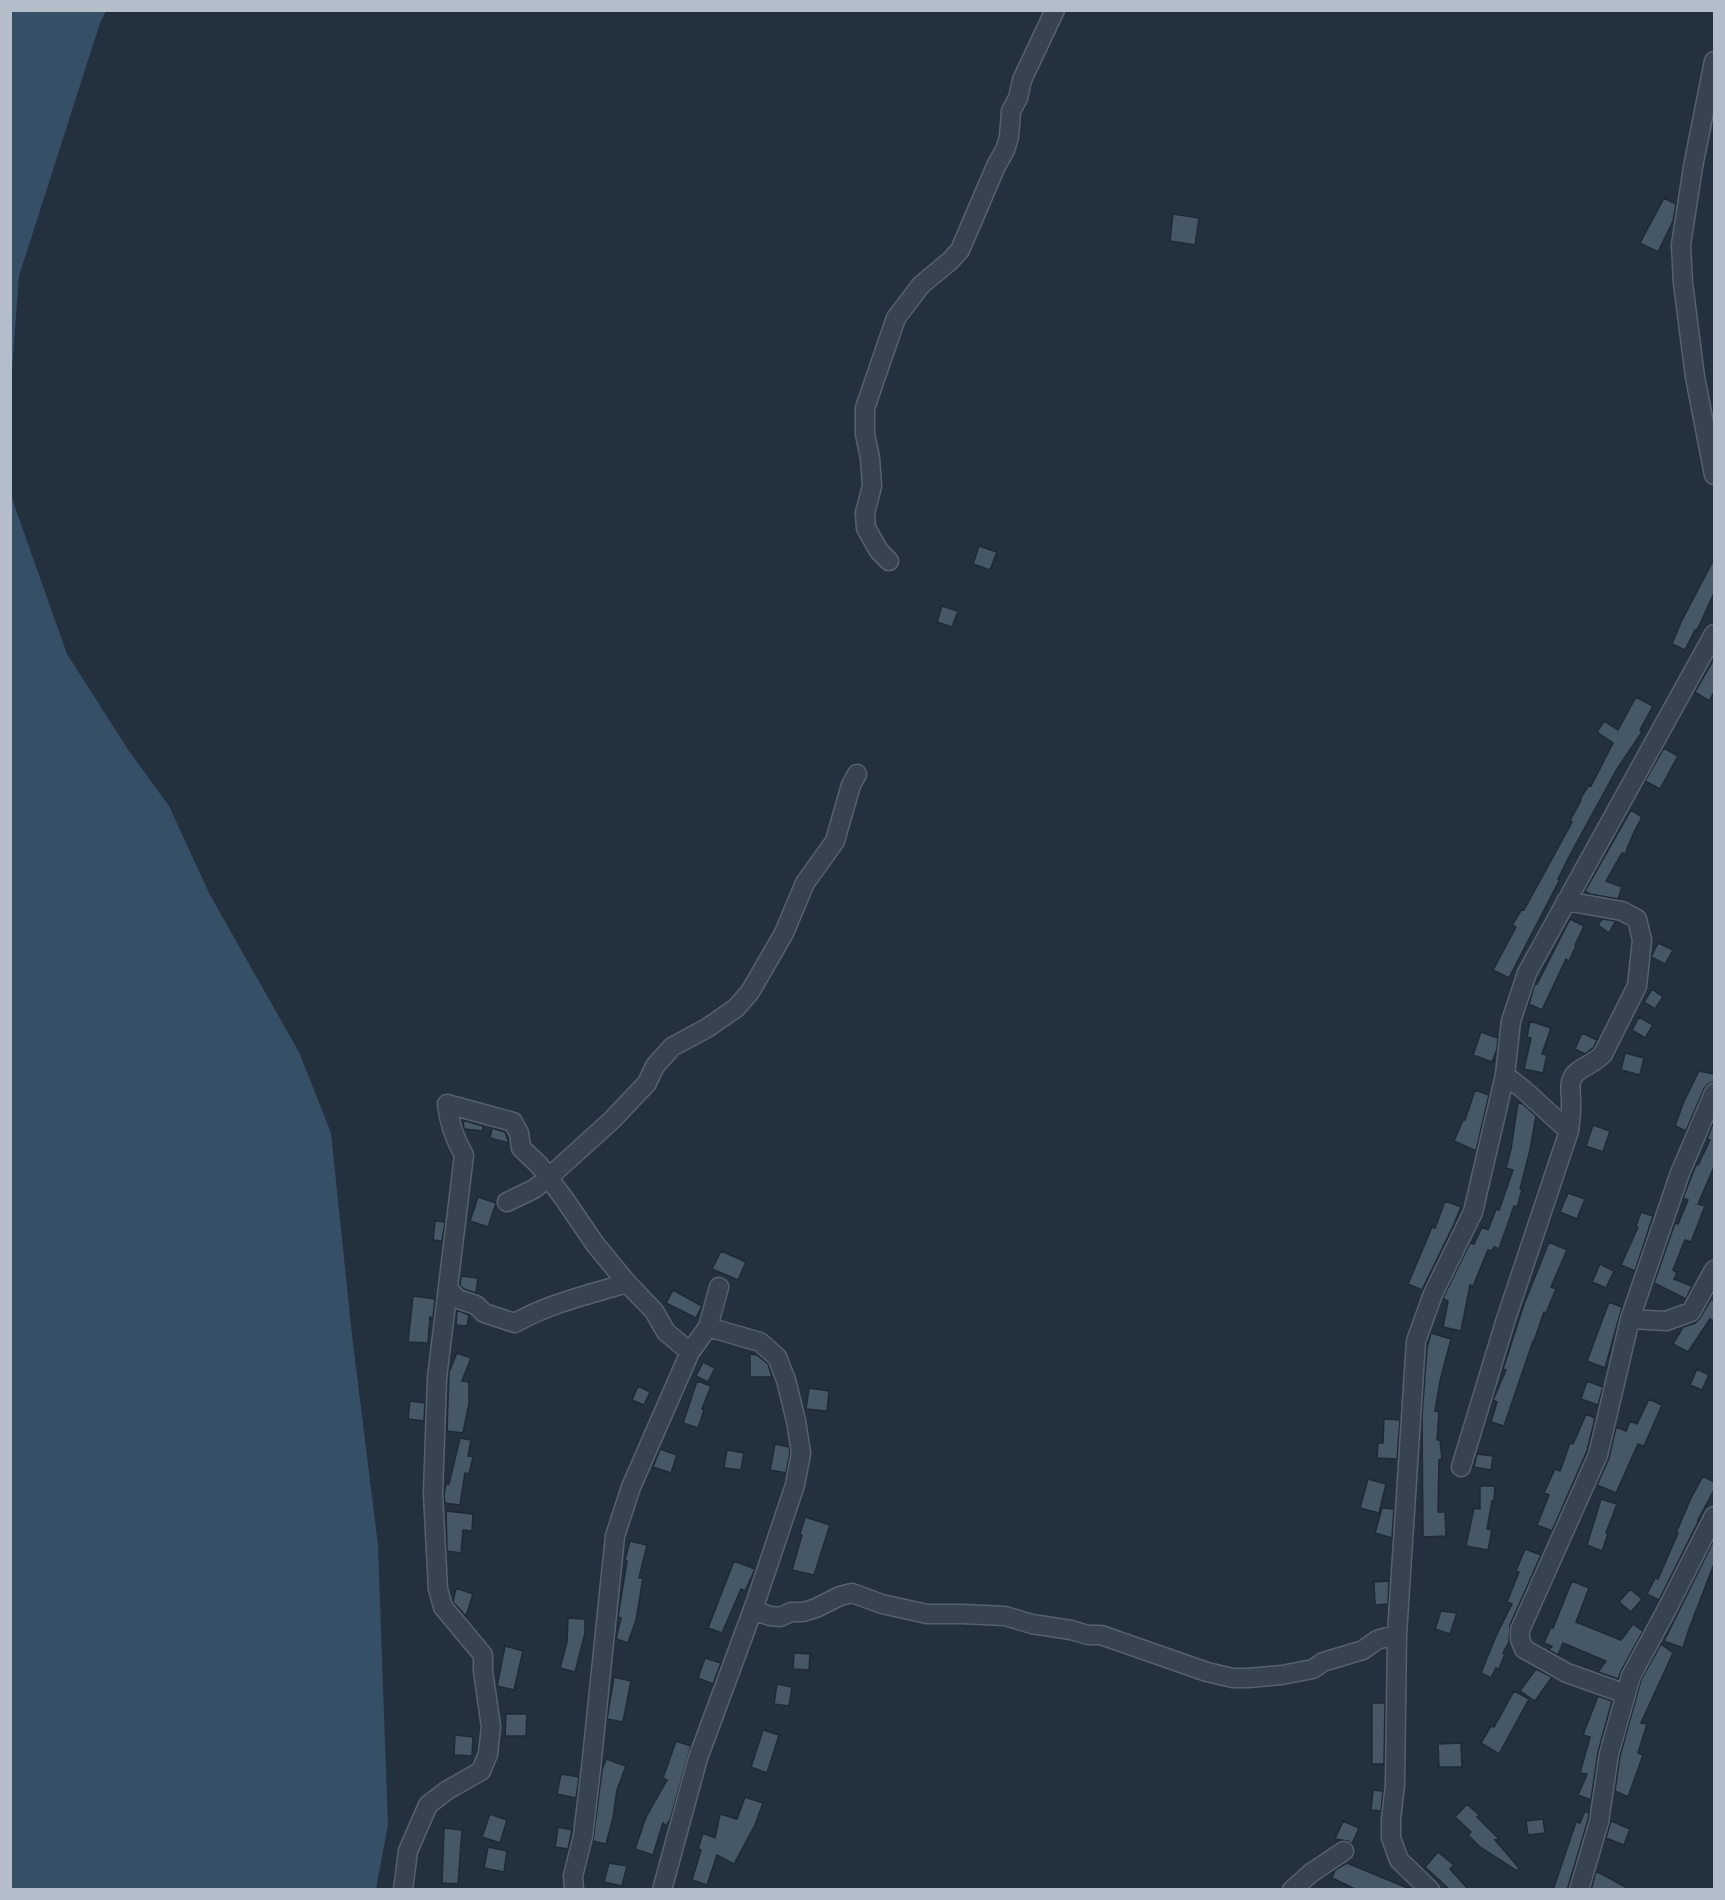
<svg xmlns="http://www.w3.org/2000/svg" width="1725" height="1900" viewBox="0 0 1725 1900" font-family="Overpass,sans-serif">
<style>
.water{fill:#354f66}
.building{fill:#465765;stroke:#1e2a36;stroke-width:1.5}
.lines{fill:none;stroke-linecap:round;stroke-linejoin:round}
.minor-casing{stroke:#55616d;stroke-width:21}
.minor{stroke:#37434f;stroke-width:18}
</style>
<rect width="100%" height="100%" fill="#23313f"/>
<path class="water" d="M11,10L106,11L100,23L19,276L11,383Z
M11,496L67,654L129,751L169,806L210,895L299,1052L331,1133L352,1335L378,1545L388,1825L376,1889H11Z"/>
<path class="building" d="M1664,198L1676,204L1673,221L1658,252L1640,243Z
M1173,214L1199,218L1195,245L1170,241Z
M979,546L997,552L990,570L973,564Z
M1714,559V593L1701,622L1696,631L1695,630L1685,650L1672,644L1681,622Z
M942,606L958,611L952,627L937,622Z
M1714,659V692L1709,701L1695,692Z
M1636,697L1653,706L1640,730L1642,732L1617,769L1571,853L1558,879H1560L1509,978L1493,970L1516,927L1512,925L1522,909L1524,910L1572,822L1570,821L1581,800L1580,799L1589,785L1591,786L1613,743L1597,732L1604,721L1618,730Z
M1664,748L1678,756L1660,789L1645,781Z
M1631,810L1642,817L1634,832L1625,854L1622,853L1606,881L1622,887L1618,899L1590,894L1585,891Z
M1570,919L1584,926L1575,945L1576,946L1569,961L1566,959L1542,1010L1529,1004L1535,983L1537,984Z
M1602,919L1616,921L1609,933L1598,925Z
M1658,943L1673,950L1665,964L1651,957Z
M1652,989L1663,997L1655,1009L1644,1002Z
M1639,1017L1653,1025L1645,1038L1632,1030Z
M1530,1021L1551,1028L1542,1054L1547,1055L1543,1073L1524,1069L1531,1038L1527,1037Z
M1481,1032L1498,1038L1497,1049L1492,1062L1473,1055Z
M1582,1033L1597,1040L1594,1047L1585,1054L1575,1049Z
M1625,1053L1644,1058L1640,1075L1621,1070Z
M1699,1071L1714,1074V1082L1708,1084L1704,1089L1686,1131L1675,1126L1684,1101Z
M1475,1090L1489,1095L1476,1151L1454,1141L1463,1120H1465Z
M1518,1103L1523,1104L1536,1116L1530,1150L1520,1189L1522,1190L1517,1207L1514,1206L1499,1249L1494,1247L1492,1251L1488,1250L1473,1286L1470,1285L1461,1331L1443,1327L1448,1301L1443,1298L1470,1243L1474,1244L1482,1227L1488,1230L1496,1209L1499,1210L1513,1170L1506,1168L1511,1149Z
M463,1120L483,1126V1131L464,1129Z
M1714,1121V1167L1698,1204L1705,1206L1691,1242L1685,1240L1673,1270L1677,1273L1674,1279L1692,1286L1686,1299L1654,1283L1675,1223L1678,1224L1688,1200L1683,1198L1696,1165H1698L1710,1140L1707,1139Z
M1593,1125L1610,1131L1603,1152L1586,1146Z
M492,1128L505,1132L509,1143L490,1138Z
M1568,1193L1585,1199L1577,1219L1560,1212Z
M478,1197L496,1203L488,1227L470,1221Z
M1445,1201L1461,1207L1454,1224L1422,1290L1408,1284L1432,1227L1435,1228Z
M1641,1212L1653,1216L1635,1271L1621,1265L1638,1227L1636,1226Z
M435,1221L445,1222L442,1241L433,1240Z
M1549,1242L1567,1250L1551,1287L1556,1289L1546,1313L1544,1312L1534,1341H1533L1504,1426L1491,1422L1497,1402L1493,1400L1506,1370L1503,1369L1524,1304Z
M721,1251L746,1262L738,1280L712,1269Z
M1600,1264L1614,1271L1606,1288L1592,1282Z
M461,1276L478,1278L476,1293L464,1289L460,1286Z
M673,1290L702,1306L696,1318L666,1303Z
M413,1296L435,1299L433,1318L430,1317L428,1343L408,1342Z
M1711,1299L1714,1301V1321L1710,1319L1688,1352L1673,1344L1683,1327L1695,1323L1700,1318Z
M1609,1302L1622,1307L1605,1368L1587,1361Z
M457,1310L469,1315L467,1326L456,1325Z
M1431,1333L1451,1339L1440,1381L1435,1411L1439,1412L1437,1440H1440L1442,1459L1439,1460L1438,1512H1445L1446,1536L1423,1537L1422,1416L1427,1348Z
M457,1353L471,1358L462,1381L469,1382V1403L463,1433L447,1431L449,1372Z
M750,1354L757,1355L768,1364L772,1377H750Z
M703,1362L715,1368L708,1382L696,1376Z
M1697,1369L1709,1375L1702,1390L1690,1385Z
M697,1381L711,1386L702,1409L704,1410L698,1428L683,1423Z
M1587,1381L1603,1387L1598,1405L1581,1399Z
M638,1386L650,1392L644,1405L632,1400Z
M809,1388L829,1391L827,1411L806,1409Z
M1649,1399L1662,1405L1644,1446L1638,1444L1616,1493L1597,1485L1609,1458L1616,1427L1626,1431L1630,1421L1637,1424Z
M410,1401L425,1403L424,1421L408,1419Z
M1586,1414L1595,1418L1587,1451L1552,1531L1537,1525L1549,1495L1544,1493L1555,1469L1560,1471L1570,1443L1573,1444Z
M1384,1419L1400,1420L1397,1459L1377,1458L1378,1443H1383Z
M460,1438L471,1440L468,1456L473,1457L469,1474L465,1473L460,1505L445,1503L444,1496L446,1484H449Z
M775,1444L789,1447L790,1453L786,1473L770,1470Z
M660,1449L677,1455L671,1473L653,1467Z
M727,1450L744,1453L741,1470L724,1468Z
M1477,1454L1493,1456L1491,1470L1474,1467Z
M1703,1476L1714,1482V1490L1698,1520H1699L1659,1600L1647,1594L1655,1578L1658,1579L1678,1533H1676L1691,1498Z
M1368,1479L1386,1484L1379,1513L1360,1508Z
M1480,1486H1495L1494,1501H1492L1487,1529L1492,1530L1488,1550L1466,1546L1474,1508L1480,1509Z
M1601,1499L1617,1504L1606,1533L1608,1534L1602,1551L1587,1545Z
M1382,1508L1394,1509L1392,1538L1375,1533Z
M446,1511L473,1514L472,1531L463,1530L461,1553L447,1551Z
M805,1517L830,1525L814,1575L792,1570L802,1535L800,1534Z
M1714,1540V1564L1689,1629L1683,1648L1664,1641Z
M630,1541L647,1545L639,1578H643L636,1620L628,1643L616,1639L621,1618L618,1617L627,1561L625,1560Z
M1525,1549L1541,1555L1510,1625L1509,1642L1503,1653L1505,1654L1499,1669L1496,1668L1491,1678L1481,1673L1496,1636L1512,1604L1507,1602L1519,1572L1516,1571Z
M734,1561L755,1569L745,1591L741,1589L722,1633L708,1628Z
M1389,1581L1388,1604L1375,1605L1374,1582Z
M1572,1581L1589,1588L1576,1622L1621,1640L1633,1624L1643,1631L1621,1671L1618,1679L1598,1672L1606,1661L1563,1643L1558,1655L1549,1650L1552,1646L1544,1643L1551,1627L1553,1628Z
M456,1588L473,1594L466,1616L453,1602Z
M1630,1589L1642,1599L1631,1612L1619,1602Z
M1441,1611L1457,1613L1450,1634L1435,1629Z
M568,1618L585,1619V1633L575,1672L560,1668L567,1642Z
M1661,1644L1673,1653L1641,1723L1647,1724L1638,1753L1643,1755L1628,1797L1615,1791L1620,1756L1641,1680Z
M505,1646L523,1651L514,1690L497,1686Z
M794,1653L810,1654L809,1670L793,1669Z
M705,1658L721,1663L713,1684L698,1678Z
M1536,1669L1552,1677L1535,1701L1520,1691Z
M614,1677L631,1681L623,1722L607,1719Z
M777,1684L792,1687L789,1706L774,1704Z
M1514,1691L1529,1699L1499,1754L1481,1743L1491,1726L1494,1727Z
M1598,1696L1612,1701L1598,1752L1591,1800L1578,1795L1587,1774L1580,1773L1590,1737L1583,1735Z
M1372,1703H1385L1384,1764H1372Z
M506,1714H527L526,1736H505Z
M763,1730L779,1735L767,1773L751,1767Z
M455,1735L473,1737L472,1756L454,1755Z
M676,1741L691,1746L670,1820L666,1826L663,1823L653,1855L635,1849L646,1817L667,1780L663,1778Z
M1461,1743L1462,1767H1439L1438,1744Z
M606,1759L626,1766L617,1790L613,1818L606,1844L593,1841L602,1770Z
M561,1774L579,1777L576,1798L557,1794Z
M1373,1790L1383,1791L1381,1811L1371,1810Z
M745,1797L763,1803L755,1825L734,1864L717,1855L707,1885L692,1880L701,1850L698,1849L703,1833L715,1838L720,1814L737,1819Z
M1467,1804L1479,1815L1477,1817L1499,1839L1495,1840L1519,1868L1517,1871L1480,1847L1468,1835L1471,1832L1455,1817Z
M1585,1811L1589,1813L1588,1820L1568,1887L1567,1890H1553L1576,1822L1580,1823Z
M490,1814L507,1820L500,1843L482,1837Z
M1543,1819L1545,1833L1528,1835L1526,1821Z
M1343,1821L1359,1828L1352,1844L1348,1841L1335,1839Z
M1611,1821L1630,1829L1624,1845L1606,1838Z
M558,1827L572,1830L568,1849L555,1847Z
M444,1828L462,1830L458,1884L442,1883Z
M488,1847L507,1851L504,1872L484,1868Z
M1438,1852L1454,1865L1450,1869L1469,1890H1450L1425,1867Z
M609,1863L627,1866L622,1886L604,1882Z
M1347,1863L1410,1889V1890H1357L1332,1878L1335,1870Z
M1596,1871L1631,1890H1591Z"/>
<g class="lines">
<defs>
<path id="minor" d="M1714,61L1693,167L1681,245L1683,283L1695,377L1714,475
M889,561L879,551L866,528L865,513L872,486L870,458L865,434V408L896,318L921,285L950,261L960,250L996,166L1005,150L1009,137L1011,111L1018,98L1022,80L1055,10
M1505,1075L1524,1090L1569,1131
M507,1202L534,1189L548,1178L612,1120L647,1083L655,1066L672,1047L707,1028L736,1008L750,992L784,933L805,883L835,841L851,785L857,774
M448,1289L458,1299L476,1305L484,1313L515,1323C550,1303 588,1295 627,1283
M1630,1319L1666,1321L1691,1312L1714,1270
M1461,1467L1506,1319L1569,1131C1570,1123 1571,1115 1571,1107C1572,1095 1567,1083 1575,1074C1583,1066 1594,1064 1603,1054L1637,986L1642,940L1637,919L1622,911L1566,901
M753,1610L770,1616L780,1617L791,1612H803L816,1608L840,1596L852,1593L882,1604L927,1614H962L1005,1616L1032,1624L1071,1630L1088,1635H1101L1207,1672L1233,1678H1248L1282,1675L1313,1669L1323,1662L1363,1650L1377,1640L1397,1634
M1626,1694L1567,1673L1524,1649L1520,1639V1630L1598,1455L1630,1319L1680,1173L1714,1093
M403,1890L408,1851L428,1805L446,1791L481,1771L488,1754L491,1727L483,1671V1655L443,1607L438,1589L433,1494L437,1378L464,1155C454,1138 449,1123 447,1104L513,1122L519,1133L521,1148L539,1165L565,1200L595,1244L627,1283L654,1311L666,1332L690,1352
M574,1890L573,1876L583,1836L591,1768L615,1536L631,1487L690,1352L708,1327L719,1287
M662,1890L698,1758L755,1604L795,1485L801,1453L796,1421L786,1380L777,1357L760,1342L708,1327
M1292,1890L1311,1873L1344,1851
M1430,1890L1399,1860L1391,1838V1819L1395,1785L1397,1634L1416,1341L1433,1294L1473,1212L1505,1075L1511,1021L1527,973L1714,634
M1579,1890L1599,1822L1609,1754L1631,1676L1665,1613L1714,1516"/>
</defs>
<use href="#minor" class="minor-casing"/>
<use href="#minor" class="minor"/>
</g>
<rect width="1725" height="1900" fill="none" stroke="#b3beca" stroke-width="24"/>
</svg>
